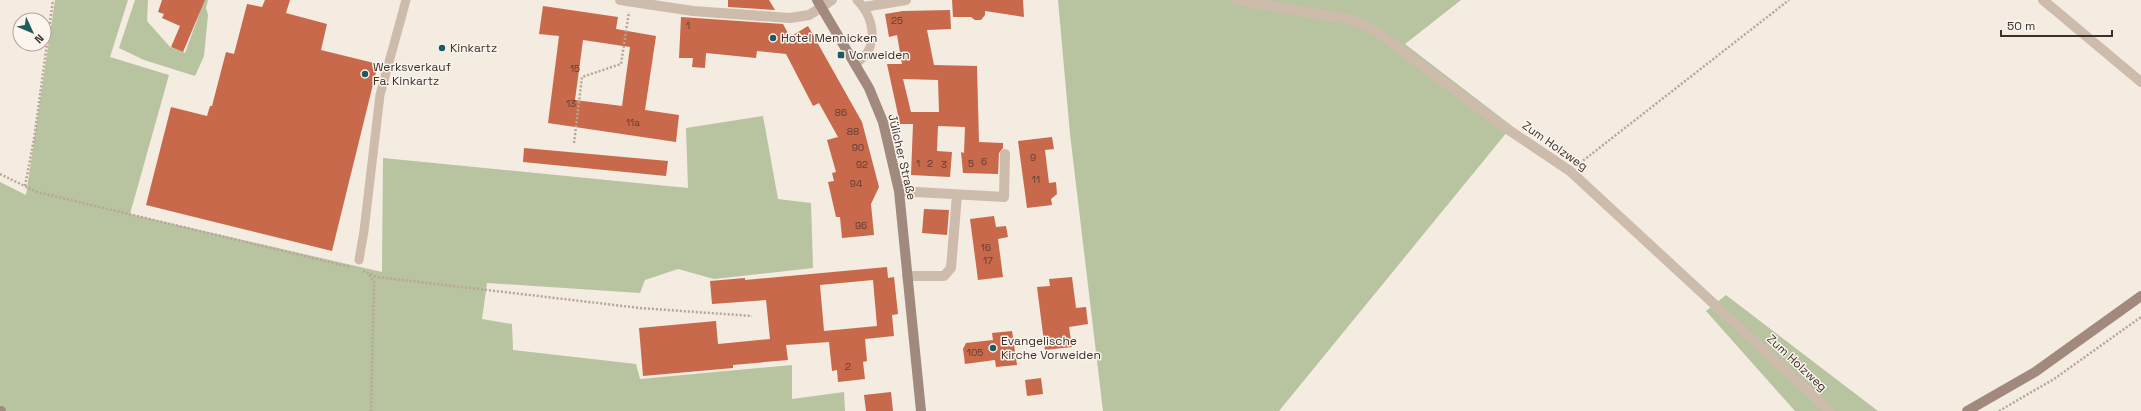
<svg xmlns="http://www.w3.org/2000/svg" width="2141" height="411" viewBox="0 0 2141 411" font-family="'Space Grotesk',sans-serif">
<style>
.green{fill:#b8c4a0}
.building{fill:#c8694b;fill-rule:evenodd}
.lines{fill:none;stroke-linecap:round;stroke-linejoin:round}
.path{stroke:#b9a596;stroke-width:2.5;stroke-dasharray:2 2;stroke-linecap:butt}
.service{stroke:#cdbbac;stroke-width:9}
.minor{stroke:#cdbbac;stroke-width:10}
.tertiary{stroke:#cdbbac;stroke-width:10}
.secondary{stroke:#a18a7d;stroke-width:10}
.poi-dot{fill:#1f5a5e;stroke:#fbf5ee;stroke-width:1.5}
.labels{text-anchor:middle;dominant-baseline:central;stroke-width:3;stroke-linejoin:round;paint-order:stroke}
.number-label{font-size:10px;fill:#5e3e33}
.poi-label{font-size:12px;fill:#3b302b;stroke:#fbf5ee;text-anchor:start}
.street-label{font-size:12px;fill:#3b302b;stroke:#fbf5ee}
</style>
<rect width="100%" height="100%" fill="#f4ebe1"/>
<path class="green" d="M55,0H128L110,57L169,75L130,214L382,272L383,158L688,188L686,128L763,116L778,199L811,203L813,268L714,279L678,269L645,280L640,293L487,283L482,319L512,324L513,350L636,364L640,379L792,365V399L844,392L845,411H0V182L26,195Z
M135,0H148L147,21L170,47L185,53L200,12L199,0H208L206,8L208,15L204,56L195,76L144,60L119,48Z
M1058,0H1461L1405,44L1512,126L1279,411H1103L1070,134Z
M1726,295L1878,411H1795L1706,311Z"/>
<path class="building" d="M162,0H205L183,52L171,47L180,26L162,18L164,14L158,12Z
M265,0H290L286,13L327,24L321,50L378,64L332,251L146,205L171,107L207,116L210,106H212L226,52L234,54L247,4L262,7Z
M728,0H769L775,10L728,7Z
M952,0H1023L1024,17L985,11V15L981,20H975L971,17H953Z
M543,6L618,17L616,29L656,36L645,110L679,115L676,142L548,123L559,36L539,34ZM583,40L630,47L622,106L575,100Z
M950,10L951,29L927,30L934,65L977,66L979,142L1003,143V148L999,153L998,174L963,173L961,152L964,153L965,127L938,126L937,151L952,152L950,177L911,175L913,124H900L887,64H902L897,35L889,37L885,14L903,11ZM903,79L938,80L939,112H911Z
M681,17L783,24L790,37L808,26L862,122L879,187L871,204L874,235L842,238L840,217H836L828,182L834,181L832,173L836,172L827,140L838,137L819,103L813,106L786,54L757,51L756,58L706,53L705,68L692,67L693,58H679Z
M1052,137L1054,149L1045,150L1049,183L1056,182L1057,194L1051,199L1052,205L1027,208L1018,141Z
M524,148L668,161L666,176L523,162Z
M924,209L949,210L947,235L922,233Z
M994,216L996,227L1006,226L1008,237L998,239L1003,277L978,280L970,219Z
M887,267L888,278L894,277L898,314L892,315L894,336L865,339L867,361L863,362L865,379L838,382L837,370L832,371L829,342L786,345L788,360L733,365V368L643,376L639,328L716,321L718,344L770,339L766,300L712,304L710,281L745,278V280ZM873,280L877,326L824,331L820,285Z
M1072,277L1076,308L1086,307L1088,324L1069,327L1072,347L1045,350L1037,287L1050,286L1049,279Z
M1012,331L1017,365L996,367L995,360L965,364L963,349L966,343L993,340L992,333Z
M1041,378L1043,394L1027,396L1025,380Z
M891,392L893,411H866L864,395Z"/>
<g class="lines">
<path class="path" d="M574,143L582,77L621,64L629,12
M1580,163L1789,0
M0,174L37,192L350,267
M25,186L34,139L53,0
M363,271L377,277L640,308L752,316
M369,275L374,281L371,411
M1999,411L2054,379L2141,317"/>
<path class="service" d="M856,64C859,61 864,57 867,53C878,35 870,13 857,0
M359,260L364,231L380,95L406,0"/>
<path class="minor" d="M620,0L693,11L790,18L809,15L822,7
M1236,0L1353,20L1377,32L1494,120L1570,171L1830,411
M864,7L906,0
M899,191L1004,197L1005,154
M907,276H944L951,268L957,195"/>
<path class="tertiary" d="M2043,0L2141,82
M822,7L832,0"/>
<path class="secondary" d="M817,0L869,88L883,122L899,191L921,411
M0,411H1
M1967,411L2035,372L2141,296"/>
</g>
<g class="poi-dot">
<circle cx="773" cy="38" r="4"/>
<circle cx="442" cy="48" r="4"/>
<rect x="837" y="51" width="8" height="8" rx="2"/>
<circle cx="365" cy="74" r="4"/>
<circle cx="993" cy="348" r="4"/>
</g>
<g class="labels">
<g class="number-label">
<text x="897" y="20">25</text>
<text x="688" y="25">1</text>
<text x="575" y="68">15</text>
<text x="571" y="103">13</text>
<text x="841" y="112">86</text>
<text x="633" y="122">11a</text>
<text x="853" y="131">88</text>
<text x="858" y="147">90</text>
<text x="1033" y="157">9</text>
<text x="984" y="161">6</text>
<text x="918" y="163">1</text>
<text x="930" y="163">2</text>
<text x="971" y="163">5</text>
<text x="862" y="164">92</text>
<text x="944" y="164">3</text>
<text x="1036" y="179">11</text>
<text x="856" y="183">94</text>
<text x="861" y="225">96</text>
<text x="986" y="247">16</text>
<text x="988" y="260">17</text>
<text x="975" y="352">105</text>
<text x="848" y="366">2</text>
</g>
<g class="poi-label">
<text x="781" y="38">Hotel Mennicken</text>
<text x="450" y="48">Kinkartz</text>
<text x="849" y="55">Vorweiden</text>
<text x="373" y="67">Werksverkauf<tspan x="373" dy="14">Fa. Kinkartz</tspan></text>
<text x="1001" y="341">Evangelische<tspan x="1001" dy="14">Kirche Vorweiden</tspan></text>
</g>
<g class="street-label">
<text transform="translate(1555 146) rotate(35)">Zum Holzweg</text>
<text transform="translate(902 157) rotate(77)">Jülicher Straße</text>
<text transform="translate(1797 363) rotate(43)">Zum Holzweg</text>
</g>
</g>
<g transform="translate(32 32) rotate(134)"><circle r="19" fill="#fbf5ee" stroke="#aea6a0"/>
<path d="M0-3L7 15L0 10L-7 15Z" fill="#1f5a5e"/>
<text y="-6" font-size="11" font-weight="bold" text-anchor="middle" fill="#3b302b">N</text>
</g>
<path d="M2001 30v6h111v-6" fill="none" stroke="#3b302b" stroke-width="2"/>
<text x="2007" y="30" font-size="12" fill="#3b302b" stroke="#fbf5ee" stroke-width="3" paint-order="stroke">50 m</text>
</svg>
